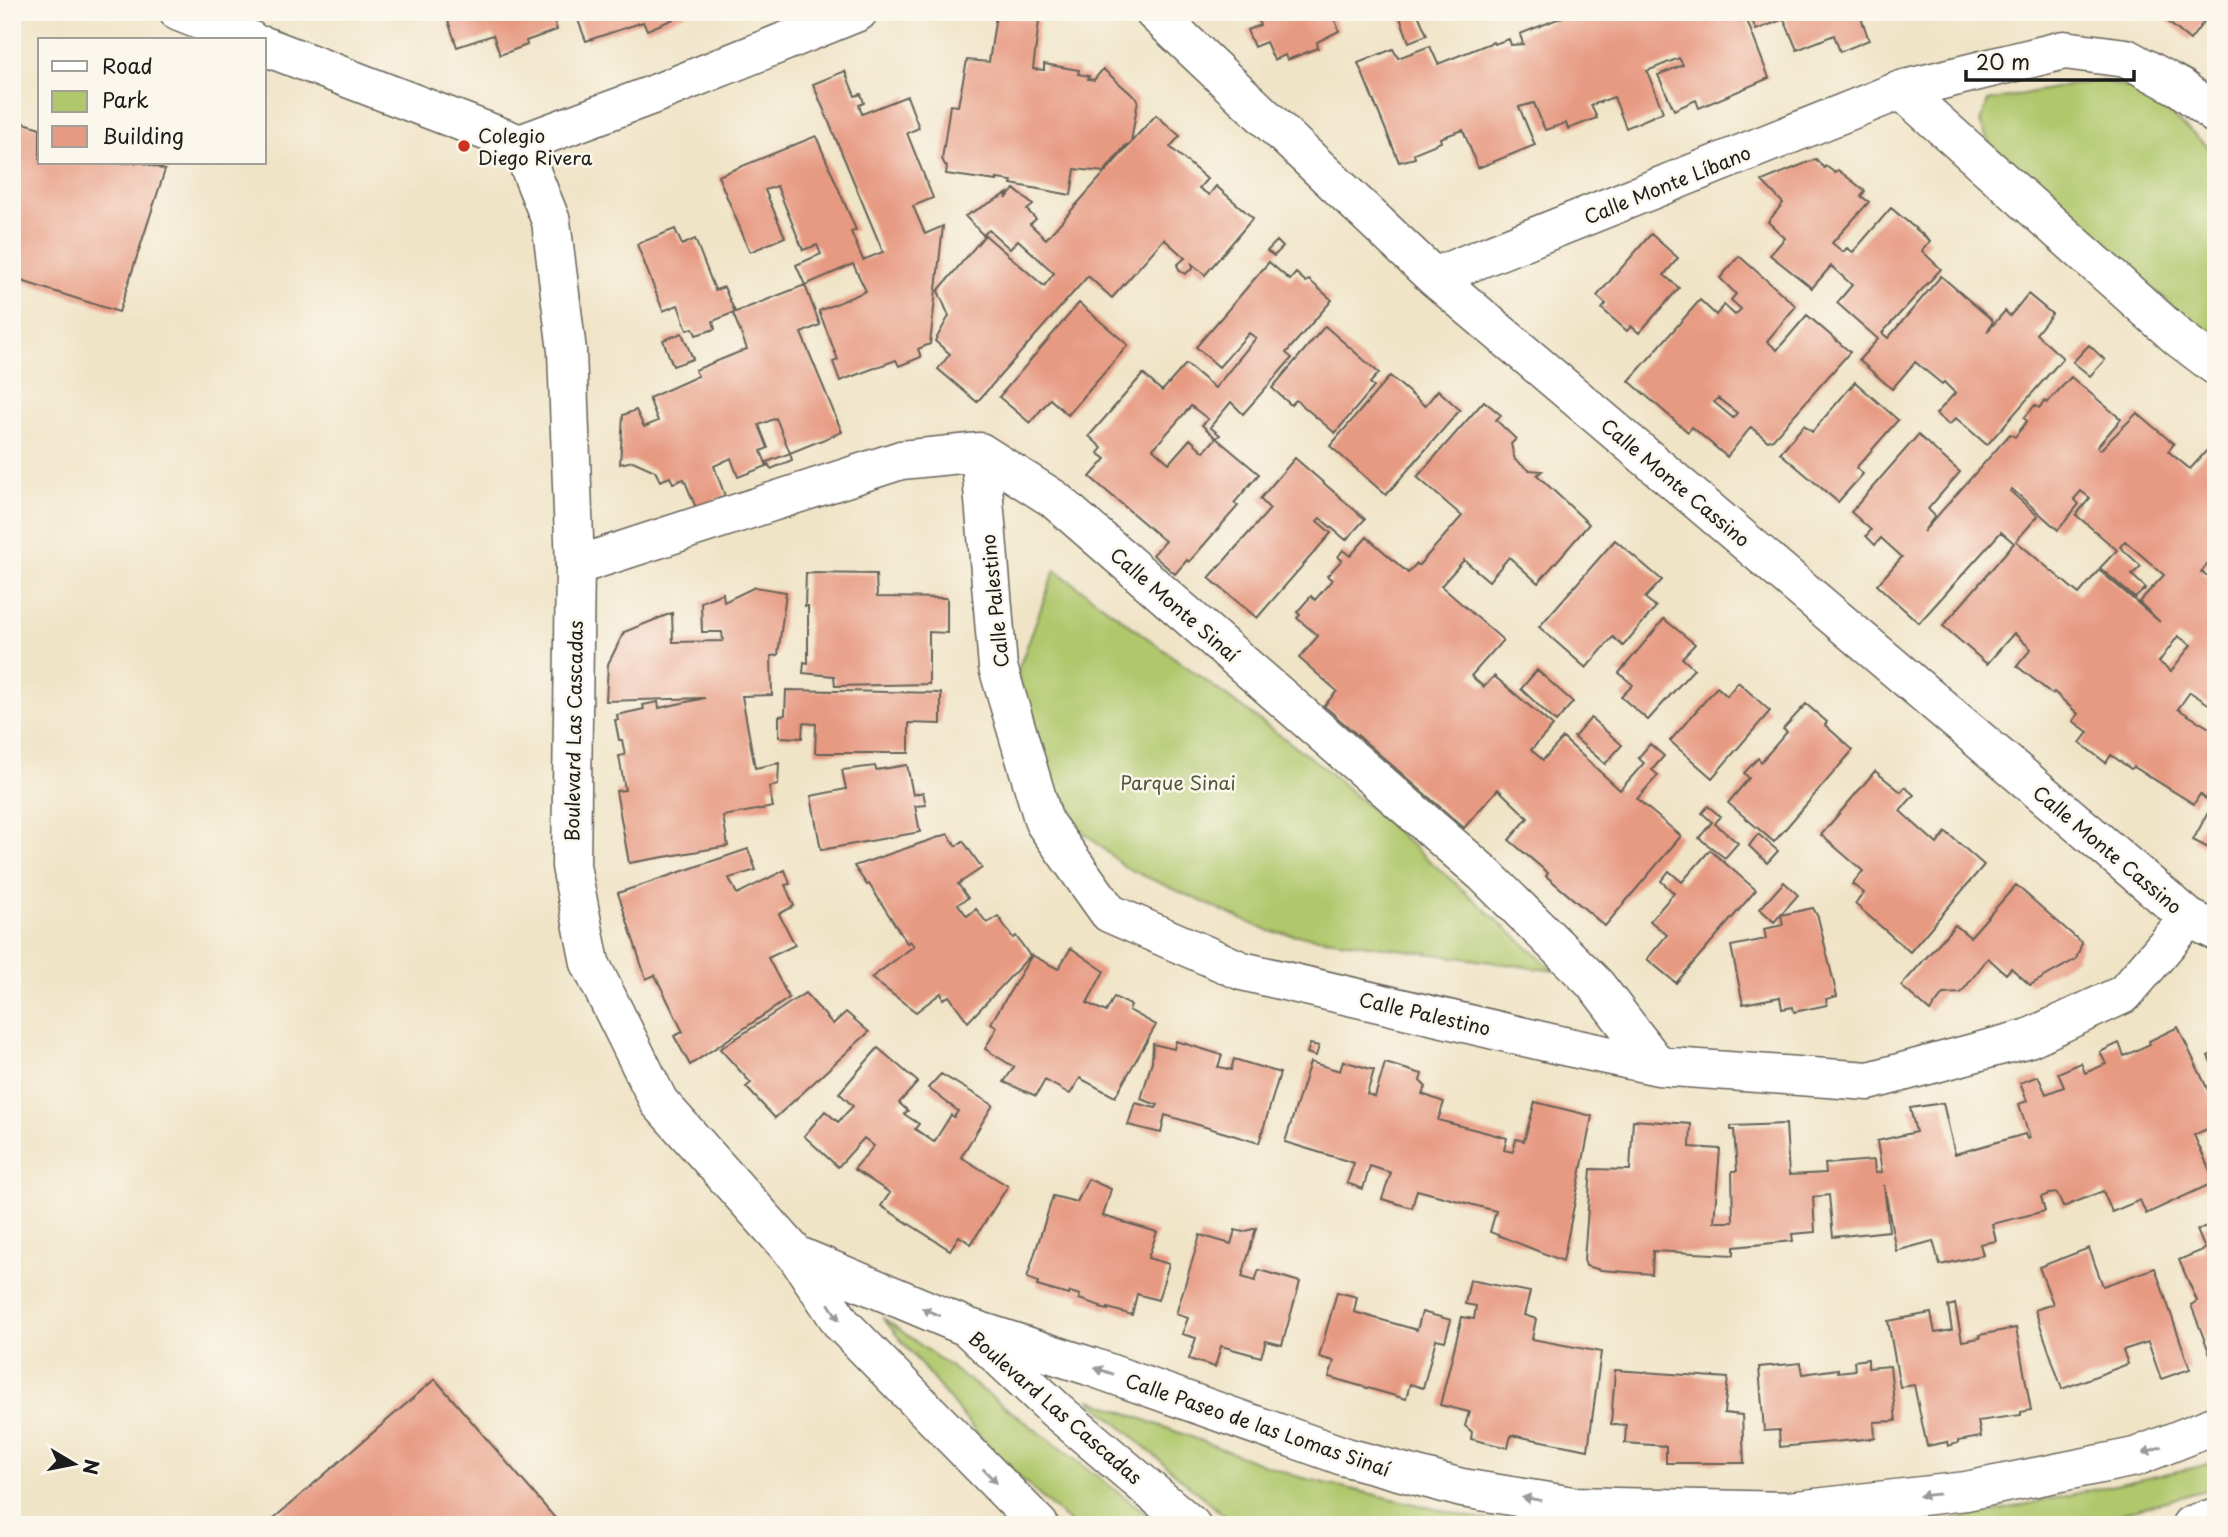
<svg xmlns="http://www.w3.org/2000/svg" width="2228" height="1537" viewBox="0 0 2228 1537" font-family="'Playpen Sans',sans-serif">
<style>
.green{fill:#b0c76c;stroke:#667244;stroke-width:2}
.building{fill:#e79a82;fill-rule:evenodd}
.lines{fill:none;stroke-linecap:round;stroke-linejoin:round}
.minor-casing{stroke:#666258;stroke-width:41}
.tertiary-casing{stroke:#666258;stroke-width:41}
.minor{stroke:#fff;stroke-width:38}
.tertiary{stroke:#fff;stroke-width:38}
.oneway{fill:#999}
.poi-dot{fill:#c8321e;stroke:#fbf7ec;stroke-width:2.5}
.labels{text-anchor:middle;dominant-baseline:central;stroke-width:5;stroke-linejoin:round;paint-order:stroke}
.poi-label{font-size:19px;fill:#1c1c1c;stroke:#fbf7ec;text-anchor:start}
.street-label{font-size:19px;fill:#1c1c1c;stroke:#fbf7ec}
.park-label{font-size:19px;fill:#505838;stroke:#fbf7ec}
</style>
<rect width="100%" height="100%" fill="#fbf7ec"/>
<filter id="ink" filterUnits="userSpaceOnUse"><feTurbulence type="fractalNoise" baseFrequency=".0143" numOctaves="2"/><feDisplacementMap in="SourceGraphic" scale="14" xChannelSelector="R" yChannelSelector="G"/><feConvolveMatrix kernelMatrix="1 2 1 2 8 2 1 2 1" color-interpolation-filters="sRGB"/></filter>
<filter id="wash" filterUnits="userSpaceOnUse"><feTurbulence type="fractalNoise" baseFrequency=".00686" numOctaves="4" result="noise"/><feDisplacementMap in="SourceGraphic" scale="28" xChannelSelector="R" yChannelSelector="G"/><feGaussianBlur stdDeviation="1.57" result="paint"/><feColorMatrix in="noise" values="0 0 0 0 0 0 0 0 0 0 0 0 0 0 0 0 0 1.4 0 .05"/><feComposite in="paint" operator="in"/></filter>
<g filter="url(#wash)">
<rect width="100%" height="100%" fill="#f0e4c7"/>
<path class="green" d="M2101,81L2132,89L2172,116L2216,153V340L2193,324L1989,143L1980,122L1988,101L2059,87Z
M1055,570L1323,767L1555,971L1268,931L1126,868L1061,813L1017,673Z
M882,1317L992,1397L1162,1525H1072L994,1454Z
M1089,1399L1295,1476L1474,1518L1514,1525H1235Z
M2216,1461V1487L2080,1525H1892L1968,1517L2197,1467Z"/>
<g id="blocks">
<path class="building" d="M445,12H551L557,30L526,41L527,45L500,55L493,35L457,47Z
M575,12H691L647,30L643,22L586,41Z
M1255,12H1332L1339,31L1317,42L1318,48L1287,60L1285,55L1274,60L1266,42L1254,47L1247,30L1260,25Z
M1398,12H1417L1427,35L1409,42Z
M1575,12H1735L1739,21L1746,18L1769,78L1699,108L1696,100L1674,110L1658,75L1683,65L1679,58L1647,71L1663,112L1626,128L1614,97L1591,105L1597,118L1568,129L1566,123L1545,130L1534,103L1519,107L1535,145L1478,168L1463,130L1440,138L1441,142L1414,153L1415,158L1399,162L1358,63L1393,49L1398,58L1430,46L1438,64L1493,42L1494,44L1509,39L1511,45L1523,44L1520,34Z
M1749,12H1859L1869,40L1840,52L1834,35L1797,50L1784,19L1756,30Z
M2168,12H2211L2190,40L2163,18Z
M996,15L1039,21L1033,69L1044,70V64L1079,70L1078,74L1089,76L1088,79L1094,80L1103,69L1138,100L1131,142L1156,115L1180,136L1170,147L1207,179L1199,188L1209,195L1216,186L1253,218L1205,275L1192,264L1193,268L1185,274L1180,271L1177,265L1185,258L1164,239L1112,298L1088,276L977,402L938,369L950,354L935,341L949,316L938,291L985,235L1044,286L1054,273L1018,240L1010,249L989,230L983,235L965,216L1008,193L1006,199L1014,189L1033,205L1027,210L1036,219L1030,224L1046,239L1130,144L1126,145L1104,172L1075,169L1071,195L1011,184L1012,181L997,179V181L946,174L947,166L945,165L942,159L950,105L958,106L967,60L989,62Z
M845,71L855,96L861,94L864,103L859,105L862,114L907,96L919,128L907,133L933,198L913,206L925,234L943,226L930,344L918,349L921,357L899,366L896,360L840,381L833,362L838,360L819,311L866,291L853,264L805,285L820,325L801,333L842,432L790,453L776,418L759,425L768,448L761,451L767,466L738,477L731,458L714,466L725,496L696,508L684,479L673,483L670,477L660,481L655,471L633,461L620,464L623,415L636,410L644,427L658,421L649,398L698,376L695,370L747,349L733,313L805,285L796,265L821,254L817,245L803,250L777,186L765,190L785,237L750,252L718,176L816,136L856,230L851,232L863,260L883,252L813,84Z
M12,119L40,128V163H144L165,170L119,312L12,278Z
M1816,159L1824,168L1826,166L1835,173L1838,170L1865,191L1861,196L1869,202L1832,243L1843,252L1847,248L1853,252L1891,208L1930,241L1922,251L1941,269L1882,333L1888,338L1941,276L1993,321L1987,332L2005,311L2010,316L2028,294L2052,314L2036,334L2063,358L1987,445L1956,418L1949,425L1936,414L1955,393L1944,382L1942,384L1915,362L1892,389L1859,360L1878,339L1837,303L1852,285L1831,266L1812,288L1770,255L1785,238L1768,222L1783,203L1762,181Z
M675,229L682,245L695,239L715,290L724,287L735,312L713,321L715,329L696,335L693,328L687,330L678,305L663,311L637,244Z
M1651,234L1678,258L1664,275L1679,288L1639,333L1631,326L1627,331L1602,309L1606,304L1597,296Z
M1277,241L1283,247L1274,256L1267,251Z
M1739,256L1796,306L1767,341L1777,350L1807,315L1850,352L1773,439L1768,441L1751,427L1727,457L1692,427L1688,432L1629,381L1700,300L1716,315L1724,305L1735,315L1741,309L1731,300L1736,294L1720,278ZM1718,398L1737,413L1733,418L1714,402Z
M1269,262L1290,280L1296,273L1306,282L1309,280L1332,300L1286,353L1292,358L1243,414L1231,402L1210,427L1220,435L1216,438L1259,474L1234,503L1238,506L1189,562L1187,560L1175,574L1153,555L1165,541L1090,477L1106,459L1098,453L1102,448L1089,436L1143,374L1162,391L1186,364L1215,388L1256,338L1249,333L1219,367L1196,347ZM1191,406L1208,419L1202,425L1216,438L1204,452L1190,439L1169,463L1153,449Z
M1079,303L1128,345L1068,415L1050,399L1030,423L999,397Z
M1325,326L1379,373L1370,383L1374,387L1335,433L1296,400L1291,405L1272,388Z
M682,333L693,359L673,366L663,340Z
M2089,345L2105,360L2090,376L2073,362Z
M1390,376L1425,406L1438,390L1460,410L1386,495L1330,446Z
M2071,377L2121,419L2097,447L2100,450L2137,413L2174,444L2168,451L2190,469L2209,448L2216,454V498L2210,505L2216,510V554L2201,572L2210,577L2216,568V709L2190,692L2178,709L2216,732V782L2206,799L2200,794L2194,804L2134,767L2131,769L2111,755L2106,763L2080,743L2088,732L2073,721L2078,714L2054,692L2052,694L2017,666L2031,649L2014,633L1987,664L1943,626L2014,543L2001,532L1919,623L1877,585L1902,557L1881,538L1875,545L1866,536L1871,530L1851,512L1918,435L1960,472L1928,509L1935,516L1923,532L2010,434L2015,437L2027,421L2024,418L2035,405L2039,408L2045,401L2047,403ZM2012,489L2058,530L2079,504L2074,499L2081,491L2090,498L2076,515L2117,550L2100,568L2135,598L2146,588L2132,575L2141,566L2120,547L2125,541L2164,575L2139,602L2160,622L2099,570L2079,594L2016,541L2038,516L2010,491ZM2178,636L2191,645L2171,671L2159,662Z
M1855,382L1898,420L1856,468L1863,474L1838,502L1780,453L1804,425L1812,432Z
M1484,401L1501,415L1496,420L1516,439L1511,444L1515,460L1529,470L1542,471L1537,475L1589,524L1538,583L1509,557L1489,581L1464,560L1441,586L1503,640L1471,676L1484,687L1494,676L1553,726L1531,750L1543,760L1563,738L1620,790L1644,763L1638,758L1650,744L1664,756L1652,770L1658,775L1637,799L1681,836L1605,926L1546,876L1548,873L1509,840L1528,818L1498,789L1464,828L1324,706L1337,691L1299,658L1318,636L1297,618L1300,615L1297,612L1311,596L1315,600L1332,580L1327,576L1342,560L1338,557L1343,550L1350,556L1367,537L1408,573L1416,564L1419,565L1462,516L1417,477Z
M790,453L792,460L771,469L767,462Z
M1295,458L1365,519L1346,540L1320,518L1317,521L1331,533L1257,618L1209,578L1270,509L1260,499Z
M1615,540L1662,580L1645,598L1656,607L1623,646L1613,637L1586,668L1539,627Z
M806,573L876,574L877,597L947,598V633L929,632V684L835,686L834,676L803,673L804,662L808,663V606H805Z
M755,587L786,592L778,655L771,656L772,695L742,696L755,768L779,763L778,785L769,787L773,807L723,816L728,846L629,863L616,791L625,790L619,756L625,755L622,740H619L615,720H618L617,715L644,709L643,705L658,702L659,708L705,698L606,701L608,664L624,632L672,613L673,642L723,641L722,632H702L701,602L723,593L724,602Z
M1664,619L1695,644L1682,658L1694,669L1648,720L1621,697L1633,685L1619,673Z
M1537,670L1573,702L1556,722L1521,689Z
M1738,682L1770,711L1712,778L1670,741L1717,687L1727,696Z
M786,690L941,693V724L909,723V753H815L816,724L803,723L802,738L779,737V716L785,715Z
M1806,704L1827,722L1825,725L1853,750L1774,842L1728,803L1749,778L1744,773L1758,758L1761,762L1787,732L1783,729Z
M1591,718L1622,745L1605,764L1574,737Z
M907,765L913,795L923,792L926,805L915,806L920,832L821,850L811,796L846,789L842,770L875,766L876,770Z
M1875,771L1901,792L1905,787L1914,795L1900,811L1937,844L1946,832L1984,865L1910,952L1855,904L1864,893L1852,884L1863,871L1821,835Z
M2216,798V852L2193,840Z
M1708,806L1720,816L1715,824L1738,843L1725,858L1699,838L1712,822L1702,813Z
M948,834L956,846L963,841L982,868L958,884L968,898L958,904L967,916L976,909L987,923L998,916L1013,938L1016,936L1030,956L968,1022L949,996L943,999L941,993L916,1012L871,978L914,946L910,941L907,943L869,884L867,885L854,866Z
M1758,834L1778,851L1767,863L1749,846Z
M748,849L756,870L729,878L737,894L785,870L790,884L785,885L794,906L779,914L795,945L768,958L789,998L690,1065L674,1036L683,1032L655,975L646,979L618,893Z
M1710,850L1756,890L1676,983L1647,959L1667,935L1650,921L1674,893L1661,881L1669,871L1682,882Z
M1784,882L1798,895L1774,922L1760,909Z
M2016,885L2082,943L2076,959L2030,985L2011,968L2006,974L1988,958L1961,993L1943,994L1930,1011L1901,986L1955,925L1970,937Z
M1813,908L1818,917L1837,996L1826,999L1827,1005L1794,1012L1793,1007L1782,1009L1780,997L1743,1004L1731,946L1766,939L1764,929L1783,925L1781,915Z
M1071,948L1104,971L1087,1003L1106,1012L1114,997L1131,1005L1129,1010L1156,1025L1115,1097L1080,1078L1070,1094L1045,1080L1036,1096L1004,1082L1014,1067L985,1049L997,1027L991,1023L1032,955L1058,969Z
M805,993L833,1024L846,1012L869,1032L775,1118L746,1087L751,1083L720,1049Z
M2178,1027L2216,1107V1125L2194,1135L2215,1182L2146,1214L2140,1200L2112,1212L2103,1191L2063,1207L2057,1193L2049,1194L2041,1197L2045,1211L1992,1224L1996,1241L1980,1244L1983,1255L1940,1265L1933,1241L1896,1251L1884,1185L1889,1231L1833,1237L1829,1195L1813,1197L1815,1232L1792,1234L1793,1241L1734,1247V1255L1653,1251L1652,1274L1601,1270L1586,1266L1584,1260L1591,1169L1630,1170L1633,1120L1691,1124L1690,1147L1720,1149L1714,1222H1733L1732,1171H1737L1734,1130H1731V1126L1786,1124L1789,1175L1826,1173L1825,1164L1874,1160L1875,1173L1882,1172L1877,1141L1916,1132L1910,1108L1943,1103L1955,1154L2025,1134L2027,1139L2030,1138L2019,1104L2027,1101L2020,1083L2038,1076L2046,1094L2064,1087L2058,1073L2081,1063L2085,1073L2106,1064L2100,1052L2119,1043L2124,1056L2150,1044L2149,1041Z
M1176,1041L1222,1055L1218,1067L1224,1068L1231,1070L1234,1059L1280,1073L1259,1143L1165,1115L1161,1133L1128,1125L1135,1103L1156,1108L1158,1105L1141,1099L1152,1061L1153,1044L1174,1049Z
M1310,1044L1319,1046L1316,1056L1307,1053Z
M878,1048L918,1082L899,1103L908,1111L904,1114L919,1124L915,1129L934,1142L951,1115L954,1117L958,1111L928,1088L941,1074L993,1105L961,1157L1008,1186L971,1244L959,1236L950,1250L881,1206L890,1193L854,1169L874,1146L864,1138L838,1167L804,1136L825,1111L838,1122L853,1106L839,1093Z
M2216,1052V1073L2208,1056Z
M1343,1061L1374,1070L1367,1094L1375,1097L1385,1063L1422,1074L1420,1081L1426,1087L1422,1094L1444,1102L1438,1120L1507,1138L1504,1150L1513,1152L1516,1139L1524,1141L1535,1102L1592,1116L1563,1261L1490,1232L1496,1211L1417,1190L1412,1208L1382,1199L1391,1173L1370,1166L1363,1189L1347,1183L1354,1163L1285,1142L1310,1062L1340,1071Z
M1088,1179L1111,1189L1103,1216L1157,1232L1148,1258L1169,1264L1158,1300L1137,1294L1132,1315L1108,1308V1310L1100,1308L1101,1306L1079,1299L1080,1295L1070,1292L1069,1295L1037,1286L1038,1282L1027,1278L1053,1196L1077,1202Z
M2216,1222V1360L2213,1362L2191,1305L2197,1301L2179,1260L2205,1249L2197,1230Z
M1256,1228L1242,1277L1255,1281L1259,1270L1300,1282L1282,1345L1266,1341L1261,1357L1221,1346L1215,1367L1189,1359L1196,1338L1182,1334L1188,1318L1176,1314L1200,1235L1231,1244L1235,1230L1243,1232Z
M2089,1248L2103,1286L2155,1268L2190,1369L2161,1379L2148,1342L2123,1350L2128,1364L2062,1389L2035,1310L2053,1304L2039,1267Z
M1470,1280L1530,1292L1524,1315L1536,1319L1532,1339L1601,1352L1588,1450L1511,1435L1508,1448L1471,1439L1472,1432L1465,1426L1469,1412L1440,1405L1462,1317L1474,1319L1476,1306L1465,1304Z
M1337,1292L1357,1297L1354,1312L1417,1330L1422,1312L1451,1320L1445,1341L1436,1339L1423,1388L1410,1384L1406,1399L1329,1377L1334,1361L1319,1357Z
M1955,1304L1962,1341L1980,1338L1979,1335L2016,1328L2031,1410L2021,1412V1415L1978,1421L1981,1437L1958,1441V1443L1948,1446L1947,1442L1927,1446L1914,1385L1900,1387L1888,1321L1931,1313L1935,1333L1952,1330L1948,1306Z
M1868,1359V1368L1890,1366L1896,1421L1874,1422L1875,1438L1780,1447L1779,1430L1764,1431L1759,1367L1801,1363L1803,1374L1838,1369V1372L1855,1370L1854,1361Z
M1615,1370L1728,1378L1724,1413L1742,1415L1744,1463H1666V1446L1625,1443L1626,1425L1611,1424Z
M435,1379L561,1525H266Z"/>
</g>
</g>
<g filter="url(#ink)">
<use href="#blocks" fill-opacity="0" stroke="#666258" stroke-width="2"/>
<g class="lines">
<defs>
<path id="minor" d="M1154,12L1434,277L2189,918L2216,931
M1901,90L2179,338L2216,366
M520,144L652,95L858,12
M1434,277L1901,90L2064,50L2126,58L2181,88L2216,115
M980,452L998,667L1044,822L1109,913L1242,971L1559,1045L1658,1066L1869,1081L2029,1038L2124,994L2189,918
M575,566L901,460L980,452L1054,499L1484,874L1596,985L1658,1066"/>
<path id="tertiary" d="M179,12L250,40
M264,46L520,144L551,221L567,351L575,566L571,866L590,963L659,1102L796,1255L842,1324L1039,1525
M796,1255L967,1327L1057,1411L1191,1525
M967,1327L1089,1366L1346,1457L1462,1488L1573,1506L1788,1511L1966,1491L2135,1457L2216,1425
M2191,1525L2216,1517"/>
</defs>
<use href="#minor" class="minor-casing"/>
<use href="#tertiary" class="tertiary-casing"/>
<use href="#minor" class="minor"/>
<use href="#tertiary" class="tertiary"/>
</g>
<defs><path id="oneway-solid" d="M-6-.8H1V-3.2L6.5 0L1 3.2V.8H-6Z" transform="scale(1.75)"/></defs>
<g class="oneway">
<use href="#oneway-solid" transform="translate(834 1312) rotate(57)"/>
<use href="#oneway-solid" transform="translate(931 1312) rotate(-157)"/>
<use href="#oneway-solid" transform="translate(1104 1371) rotate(-161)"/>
<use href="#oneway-solid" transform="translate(2152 1450) rotate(159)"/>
<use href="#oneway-solid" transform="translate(990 1476) rotate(46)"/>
<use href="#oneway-solid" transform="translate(1929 1495) rotate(174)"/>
<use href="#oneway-solid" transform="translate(1532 1499) rotate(-171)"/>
</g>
</g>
<circle class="poi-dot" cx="464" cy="146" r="7"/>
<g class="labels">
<g class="poi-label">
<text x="478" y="135">Colegio<tspan x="478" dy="22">Diego Rivera</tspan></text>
</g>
<g class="street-label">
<text transform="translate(1667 184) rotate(-22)">Calle Monte Líbano</text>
<text transform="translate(1676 482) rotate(40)">Calle Monte Cassino</text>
<text transform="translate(994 601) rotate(-96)">Calle Palestino</text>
<text transform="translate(1175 604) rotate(41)">Calle Monte Sinaí</text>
<text transform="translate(573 731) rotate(-89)">Boulevard Las Cascadas</text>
<text transform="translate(2108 849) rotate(40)">Calle Monte Cassino</text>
<text transform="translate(1425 1013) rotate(13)">Calle Palestino</text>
<text transform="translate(1056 1407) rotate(41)">Boulevard Las Cascadas</text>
<text transform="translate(1258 1424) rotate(19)">Calle Paseo de las Lomas Sinaí</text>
</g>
<g class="park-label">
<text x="1178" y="782">Parque Sinai</text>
</g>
</g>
<rect width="2228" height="1537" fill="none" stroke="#fbf7ec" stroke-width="42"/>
<rect x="38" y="38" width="228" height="126" fill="#fbf7ec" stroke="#a29f99" stroke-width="2"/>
<rect x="52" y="61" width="35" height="10" fill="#ffffff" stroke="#a29f99" stroke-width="2"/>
<text x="102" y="74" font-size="21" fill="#1c1c1c">Road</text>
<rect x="52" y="91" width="35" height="21" fill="#b0c76c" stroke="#a29f99" stroke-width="2"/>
<text x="102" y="108" font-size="21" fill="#1c1c1c">Park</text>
<rect x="52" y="126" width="35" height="21" fill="#e79a82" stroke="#a29f99" stroke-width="2"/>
<text x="102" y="144" font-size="21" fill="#1c1c1c">Building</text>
<g transform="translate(74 1464) rotate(100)" stroke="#fbf7ec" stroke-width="5" paint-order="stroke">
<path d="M0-5L12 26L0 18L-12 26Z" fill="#1c1c1c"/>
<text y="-10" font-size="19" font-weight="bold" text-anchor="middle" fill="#1c1c1c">N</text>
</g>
<path d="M1966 70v10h168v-10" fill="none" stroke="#1c1c1c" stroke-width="3.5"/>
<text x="1976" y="70" font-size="21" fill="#1c1c1c" stroke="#fbf7ec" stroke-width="5" paint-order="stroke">20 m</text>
</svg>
